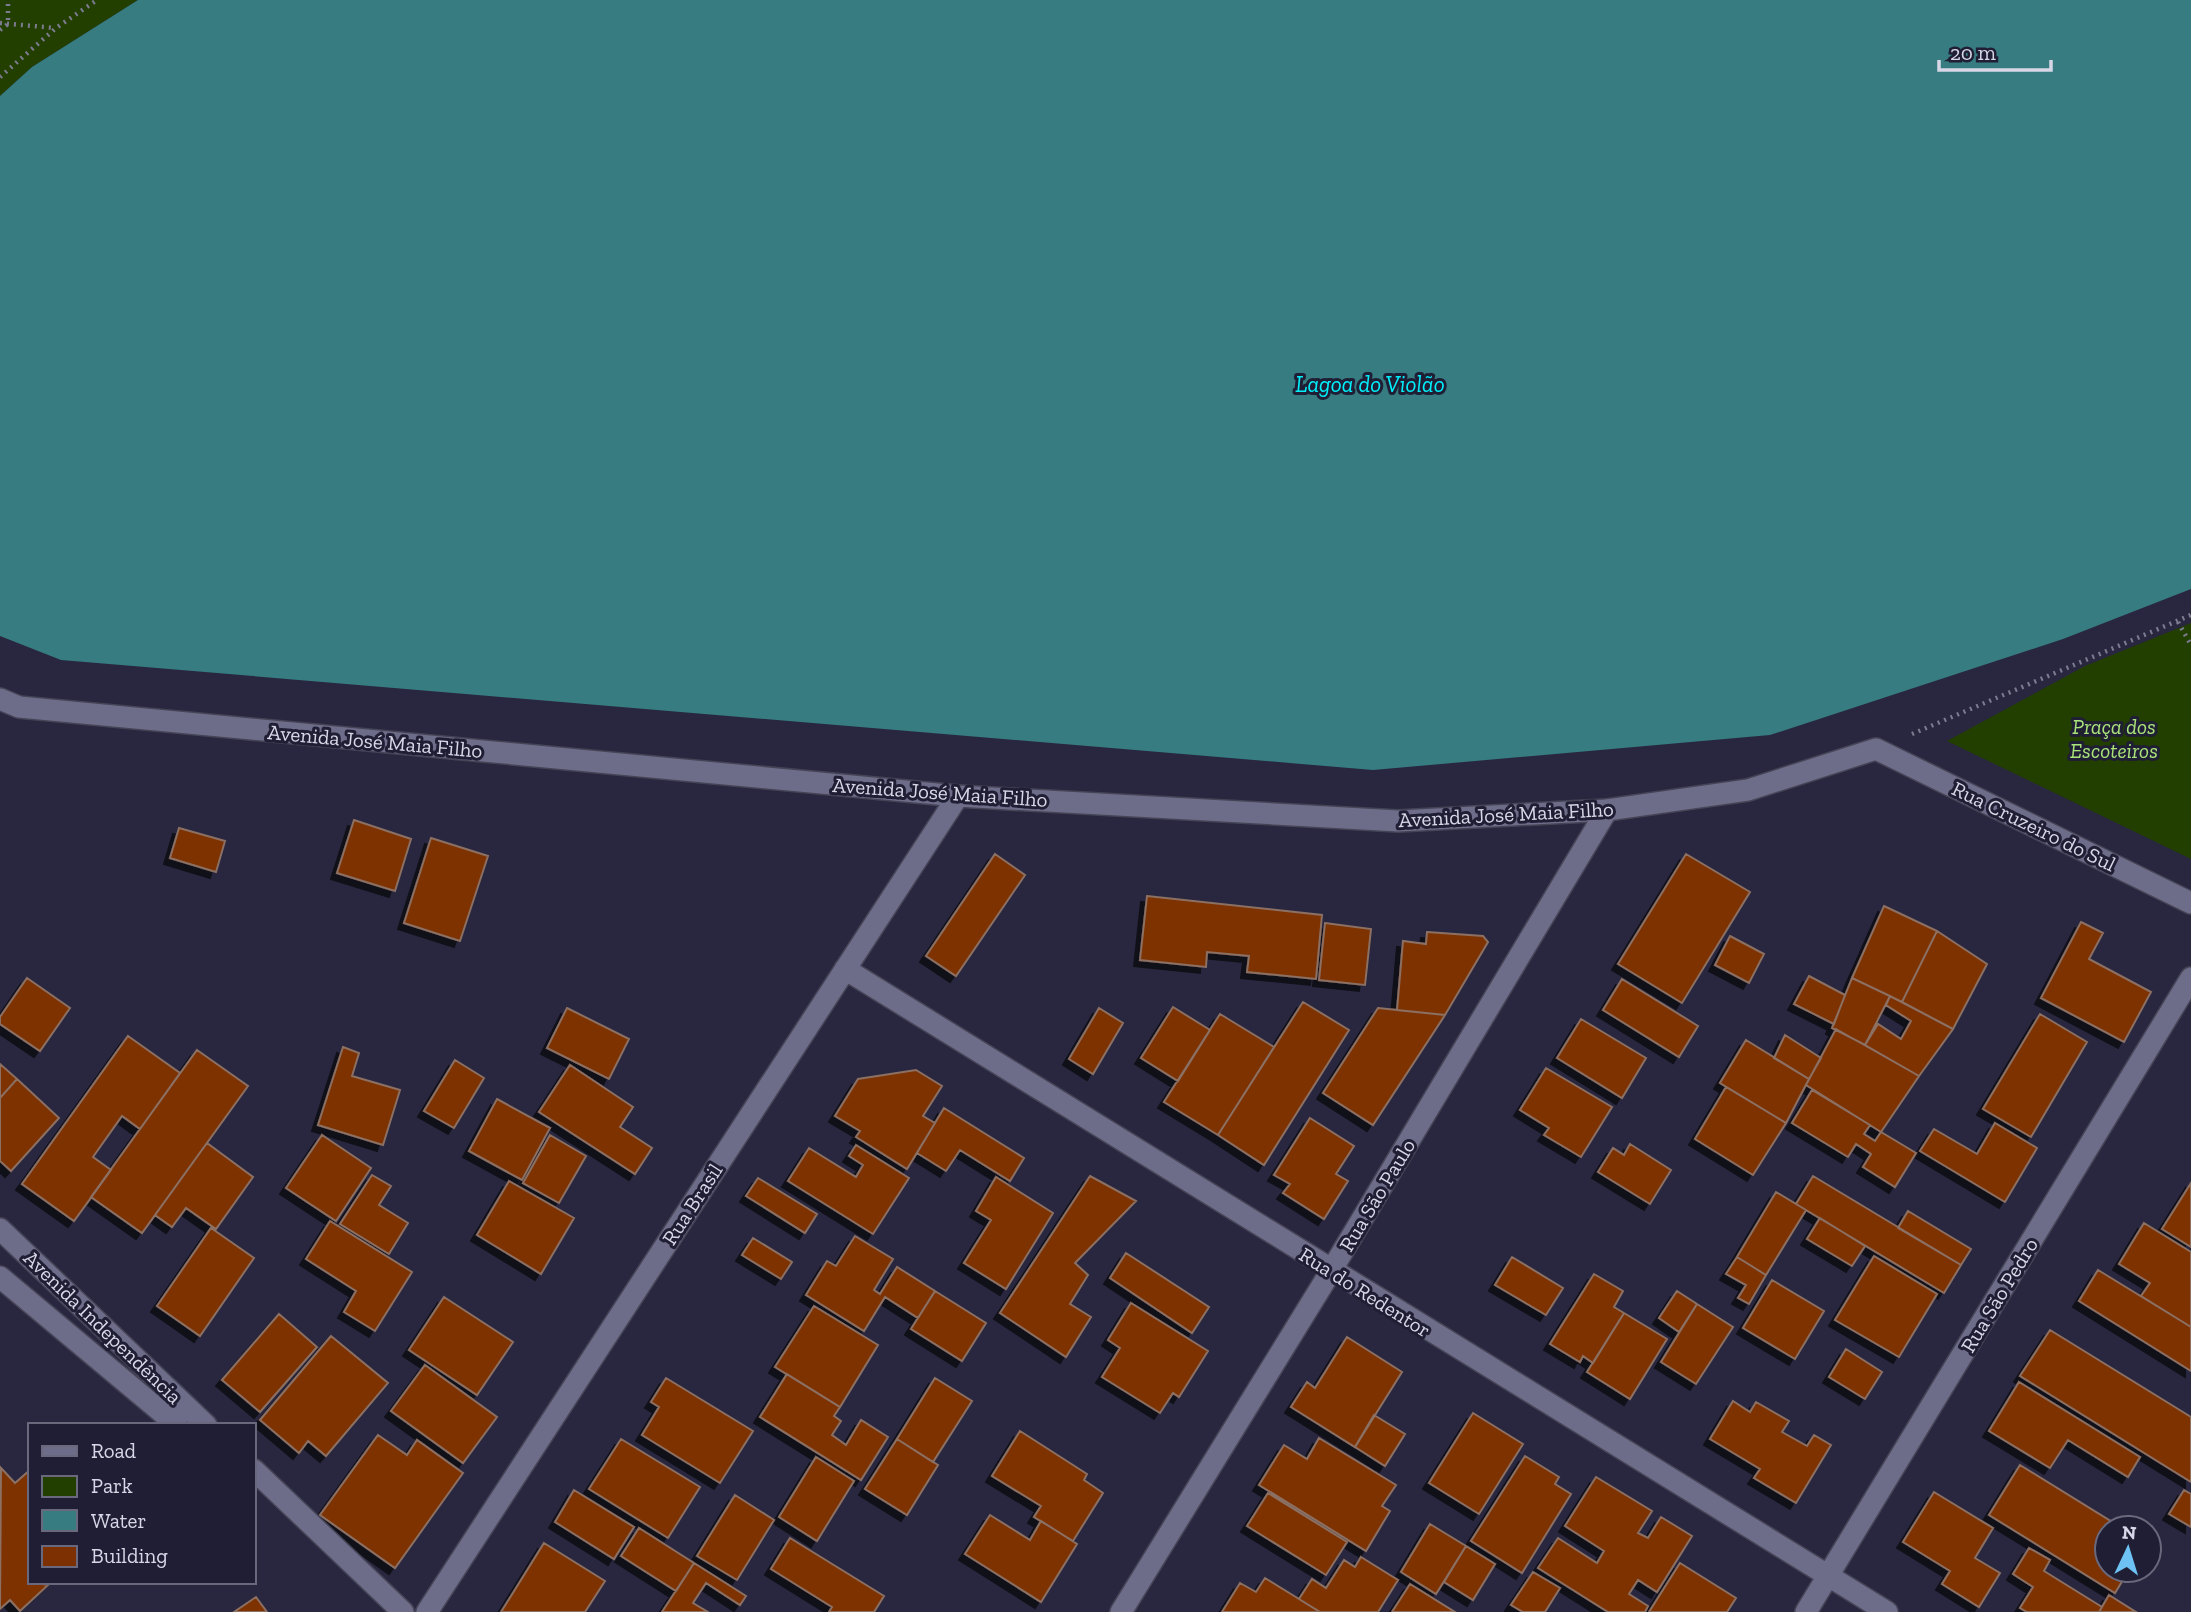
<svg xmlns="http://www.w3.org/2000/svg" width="2191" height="1612" viewBox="0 0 2191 1612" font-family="'Zilla Slab',serif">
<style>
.green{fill:#223f00}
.water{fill:#367c81}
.building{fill:#7d3102;stroke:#8c6f62;stroke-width:2;filter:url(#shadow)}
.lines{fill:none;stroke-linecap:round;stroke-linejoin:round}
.minor-casing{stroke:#454457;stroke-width:24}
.tertiary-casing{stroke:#454457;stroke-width:24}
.path{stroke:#7c7b8f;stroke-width:4.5;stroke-dasharray:2 5;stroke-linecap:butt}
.minor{stroke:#6e6d89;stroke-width:21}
.tertiary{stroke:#6e6d89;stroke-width:21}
.labels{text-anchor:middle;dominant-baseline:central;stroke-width:6;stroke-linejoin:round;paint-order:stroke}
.park-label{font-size:21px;font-style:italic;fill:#a9e37a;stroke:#1f1e34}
.street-label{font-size:21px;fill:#d7d7e7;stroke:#1f1e34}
.water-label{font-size:23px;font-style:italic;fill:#00effa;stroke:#1f1e34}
</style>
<defs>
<filter id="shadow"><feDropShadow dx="-6" dy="6" stdDeviation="0" flood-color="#0009"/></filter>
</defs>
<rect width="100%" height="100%" fill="#29273f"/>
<path class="green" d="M0,0H138L32,67L0,96Z
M2191,623V859L1947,741L2085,666Z"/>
<path class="water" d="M138,0H2191V589L2063,639L1770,735L1373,770L61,660L0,636V96L32,67Z"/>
<path class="building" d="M354,820L411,839L395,891L337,873Z
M179,828L225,841L216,872L170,858Z
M431,838L488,856L460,941L404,923Z
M995,854L1025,875L956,976L926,956Z
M1686,854L1750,892L1682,1003L1618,964Z
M1147,896L1322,915L1316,979L1247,972L1249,956L1207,952L1206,967L1140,960Z
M1884,906L1937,931L1902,1002L1852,978Z
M2081,922L2103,933L2089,959L2151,992L2124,1042L2041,998Z
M1325,923L1371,929L1365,985L1319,980Z
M1937,931L1987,964L1953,1029L1902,1002Z
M1427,932L1483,936L1488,942L1445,1015L1397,1010L1403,941L1426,944Z
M1730,936L1764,954L1749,983L1715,965Z
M1809,976L1845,995L1834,1024L1794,1004Z
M27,978L70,1008L40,1051L0,1024V1017Z
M1852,978L1890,996L1865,1045L1832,1028Z
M1622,979L1698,1026L1679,1057L1603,1010Z
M1890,996L1953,1029L1919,1076L1865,1045L1878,1024L1901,1039L1911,1021L1886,1005Z
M1303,1002L1349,1030L1264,1165L1218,1135Z
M1173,1007L1210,1030L1178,1081L1141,1058Z
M567,1008L629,1039L609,1079L547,1048Z
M1099,1008L1123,1023L1093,1074L1069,1059Z
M1378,1008L1445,1015L1373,1125L1323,1093Z
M1220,1014L1274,1047L1218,1135L1164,1102Z
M2040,1014L2087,1042L2031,1137L1983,1109Z
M1581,1019L1646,1058L1622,1098L1557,1058Z
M1836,1029L1919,1076L1881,1132L1806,1085Z
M1785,1035L1821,1058L1809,1079L1774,1058Z
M128,1036L180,1073L140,1129L122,1116L93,1157L111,1170L74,1221L22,1184Z
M1746,1040L1809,1079L1786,1123L1720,1083Z
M343,1047L359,1053L352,1076L400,1090L383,1145L318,1125Z
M197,1050L248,1086L142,1233L91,1197Z
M455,1060L484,1078L454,1128L424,1111Z
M0,1064L17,1079L0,1098Z
M570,1065L633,1107L620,1127L652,1148L635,1174L539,1112Z
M1546,1068L1612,1107L1581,1157L1544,1135L1549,1128L1520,1110Z
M916,1070L942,1086L923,1116L935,1123L907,1169L856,1137L860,1131L835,1116L858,1079Z
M17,1079L59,1118L11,1171L0,1161V1098Z
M1726,1087L1786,1123L1753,1175L1695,1139Z
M1812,1090L1870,1125L1864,1134L1875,1141L1881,1132L1916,1153L1895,1187L1863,1167L1871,1154L1856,1144L1848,1157L1792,1123Z
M497,1099L550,1128L522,1180L469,1151Z
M944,1108L1024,1158L1010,1181L960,1150L946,1171L917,1153Z
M1310,1118L1354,1146L1336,1174L1348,1181L1324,1219L1283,1193L1290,1184L1274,1175Z
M1995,1123L2037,1148L2005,1202L1920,1151L1934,1129L1977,1154Z
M322,1135L371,1168L336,1221L286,1188Z
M550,1135L586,1156L559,1203L523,1183Z
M207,1143L253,1177L216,1229L186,1208L172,1227L155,1215Z
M1630,1144L1671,1170L1650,1204L1598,1172L1613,1148L1624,1155Z
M856,1145L909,1178L873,1234L788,1181L809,1148L856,1177L863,1165L849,1156Z
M372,1175L391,1186L379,1205L408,1223L389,1254L340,1224Z
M1090,1176L1136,1201L1075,1263L1088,1275L1070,1304L1091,1317L1066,1357L1000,1313Z
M1813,1176L1961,1265L1944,1293L1796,1204Z
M996,1177L1053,1213L1006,1289L964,1263L991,1220L976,1211Z
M758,1178L817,1214L805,1233L746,1196Z
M509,1181L574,1218L541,1274L477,1235Z
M2191,1183V1247L2162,1229Z
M1776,1192L1806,1210L1766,1275L1737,1257Z
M1908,1211L1971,1249L1961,1265L1898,1228Z
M1820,1218L1865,1246L1852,1266L1807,1239Z
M330,1221L412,1272L375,1331L344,1312L356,1291L306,1259Z
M2144,1223L2191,1252V1327L2141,1296L2150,1283L2119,1264Z
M211,1228L254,1258L200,1336L157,1306Z
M855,1236L893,1259L874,1290L880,1294L897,1267L935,1291L918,1318L885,1297L864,1331L806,1295L827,1261L836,1266Z
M753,1238L792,1262L781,1279L742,1255Z
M1126,1253L1209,1307L1192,1333L1110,1278Z
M1874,1256L1937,1294L1899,1357L1835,1320Z
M1512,1257L1563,1288L1546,1315L1495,1285Z
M1737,1257L1766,1275L1749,1304L1738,1298L1746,1285L1726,1274Z
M2098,1270L2191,1327V1371L2079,1301Z
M1594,1274L1623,1291L1614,1307L1624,1313L1593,1363L1583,1356L1580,1362L1550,1344Z
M1772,1280L1824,1311L1795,1359L1743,1328Z
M935,1291L986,1323L962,1361L911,1329Z
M1677,1291L1697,1304L1679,1332L1659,1318Z
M444,1297L513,1342L477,1395L409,1350Z
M1131,1303L1208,1351L1179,1397L1173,1393L1160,1413L1102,1377L1120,1348L1108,1340Z
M1697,1304L1733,1327L1696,1384L1661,1362Z
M814,1306L878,1345L840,1407L775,1367Z
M1624,1313L1667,1339L1630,1399L1587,1372Z
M279,1314L317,1347L260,1412L222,1380Z
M2050,1330L2191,1417V1482L2020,1376Z
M331,1336L388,1383L326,1456L308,1441L299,1453L260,1420Z
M1347,1337L1402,1372L1355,1447L1291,1407L1307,1382L1315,1388Z
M1846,1349L1882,1372L1865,1399L1829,1377Z
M425,1365L497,1417L463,1463L391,1411Z
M787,1374L840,1407L834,1416L841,1421L832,1435L846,1445L861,1420L888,1437L861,1480L760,1417Z
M666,1378L753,1431L720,1483L642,1435L659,1407L651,1402Z
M935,1378L972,1401L933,1462L897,1439Z
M2019,1382L2140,1457L2128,1477L2068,1440L2050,1468L1989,1431Z
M1733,1401L1750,1412L1756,1402L1789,1421L1782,1432L1807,1446L1814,1435L1831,1445L1796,1503L1754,1478L1760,1469L1710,1439Z
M1473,1413L1523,1444L1479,1514L1429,1483Z
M1374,1415L1405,1434L1385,1466L1355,1447Z
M1020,1431L1087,1474L1084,1480L1103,1493L1073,1541L1034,1517L1041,1506L992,1476Z
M378,1435L407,1455L417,1440L463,1473L395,1568L320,1515Z
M1319,1438L1396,1485L1382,1506L1390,1511L1366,1551L1259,1485L1284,1445L1307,1459Z
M621,1439L700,1487L668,1538L589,1489Z
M897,1439L938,1465L907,1515L865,1489Z
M1525,1456L1559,1477L1555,1484L1571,1494L1522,1573L1471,1541Z
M816,1457L854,1481L817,1541L779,1517Z
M2020,1465L2122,1528H2107V1570H2129L2115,1593L1989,1515Z
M1,1468L15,1483L30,1470V1582L48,1585L20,1611L10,1600L0,1609Z
M1596,1477L1652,1511L1638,1533L1648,1538L1661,1517L1692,1536L1657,1592L1638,1580L1629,1594L1648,1606L1645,1612H1608L1538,1568L1558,1538L1597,1563L1604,1551L1565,1526Z
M574,1490L634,1527L614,1559L555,1522Z
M2184,1490L2191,1494V1527L2169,1514Z
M1934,1492L1993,1528L1975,1558L2000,1573L1979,1607L1942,1584L1950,1571L1903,1542Z
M1268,1493L1347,1542L1326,1575L1247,1526Z
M735,1495L774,1520L737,1580L697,1556Z
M990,1515L1030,1540L1041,1521L1077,1544L1041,1602L965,1554Z
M1430,1524L1466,1546L1436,1594L1401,1572Z
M639,1528L694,1563L676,1591L621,1556Z
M790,1538L884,1596L874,1612H829L832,1607L771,1569Z
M544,1543L605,1581L585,1612H501Z
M1466,1546L1495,1564L1473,1600L1444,1582Z
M2029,1548L2050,1560L2044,1571L2102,1607L2099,1612H2027L2020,1608L2033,1587L2013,1574Z
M1361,1557L1398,1580L1378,1612H1320L1299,1599L1312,1579L1326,1588L1344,1560L1355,1567Z
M694,1563L746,1596L740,1605L706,1583L693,1603L708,1612H662Z
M1680,1563L1736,1598L1727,1612H1649Z
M1533,1572L1560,1588L1545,1612H1523L1511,1605Z
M1265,1578L1299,1599L1320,1612H1222L1240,1583L1256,1592Z
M1410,1584L1455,1612H1392Z
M2109,1595L2136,1612H2099Z
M256,1597L267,1612H234Z"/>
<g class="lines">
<defs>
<path id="minor" d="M845,969L1887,1612
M427,1612L958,796
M1121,1612L1331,1271L1607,810
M1806,1612L2191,978"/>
<path id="tertiary" d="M0,699L19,707L958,796L1398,821L1607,810L1748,790L1876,749L2191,903
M0,1229L206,1425
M0,1277L177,1425
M254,1470L403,1612"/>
</defs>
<use href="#minor" class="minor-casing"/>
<use href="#tertiary" class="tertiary-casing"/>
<path class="path" d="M0,23L55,28
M0,30L8,24V0
M0,77L56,28L97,0
M2178,622L2191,645
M1912,734L2191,615"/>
<use href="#minor" class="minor"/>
<use href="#tertiary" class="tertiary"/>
</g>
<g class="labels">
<g class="park-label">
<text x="2114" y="726">Praça dos<tspan x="2114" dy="24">Escoteiros</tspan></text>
</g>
<g class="street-label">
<text transform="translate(375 741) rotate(5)">Avenida José Maia Filho</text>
<text transform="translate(940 792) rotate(4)">Avenida José Maia Filho</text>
<text transform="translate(1506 814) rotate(-3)">Avenida José Maia Filho</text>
<text transform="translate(2034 826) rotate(26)">Rua Cruzeiro do Sul</text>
<text transform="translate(1377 1195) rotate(-59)">Rua São Paulo</text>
<text transform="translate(692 1204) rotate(-57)">Rua Brasil</text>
<text transform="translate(1365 1292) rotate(32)">Rua do Redentor</text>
<text transform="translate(1999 1295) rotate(-59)">Rua São Pedro</text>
<text transform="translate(103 1327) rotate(44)">Avenida Independência</text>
</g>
<g class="water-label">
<text x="1370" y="384">Lagoa do Violão</text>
</g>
</g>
<rect x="28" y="1423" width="228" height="161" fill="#1f1e34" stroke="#69687c" stroke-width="2"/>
<rect x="42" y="1446" width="35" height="10" fill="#6e6d89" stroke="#69687c" stroke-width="2"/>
<text x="91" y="1458" font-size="21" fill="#d7d7e7">Road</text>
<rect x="42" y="1476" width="35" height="21" fill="#223f00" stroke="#69687c" stroke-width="2"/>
<text x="91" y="1493" font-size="21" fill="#d7d7e7">Park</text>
<rect x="42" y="1510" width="35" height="21" fill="#367c81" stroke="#69687c" stroke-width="2"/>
<text x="91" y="1528" font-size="21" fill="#d7d7e7">Water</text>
<rect x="42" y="1546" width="35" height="21" fill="#7d3102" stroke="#69687c" stroke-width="2"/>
<text x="91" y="1563" font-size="21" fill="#d7d7e7">Building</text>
<g transform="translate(2128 1549) rotate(4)"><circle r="33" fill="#1f1e34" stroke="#69687c" stroke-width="2"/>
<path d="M0-5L12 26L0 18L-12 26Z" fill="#6dc2f3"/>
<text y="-10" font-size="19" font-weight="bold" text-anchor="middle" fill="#d7d7e7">N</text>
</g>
<path d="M1939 60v10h112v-10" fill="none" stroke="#d7d7e7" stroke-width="3.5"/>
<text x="1950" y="60" font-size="21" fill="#d7d7e7" stroke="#1f1e34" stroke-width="5" paint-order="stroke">20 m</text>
</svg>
